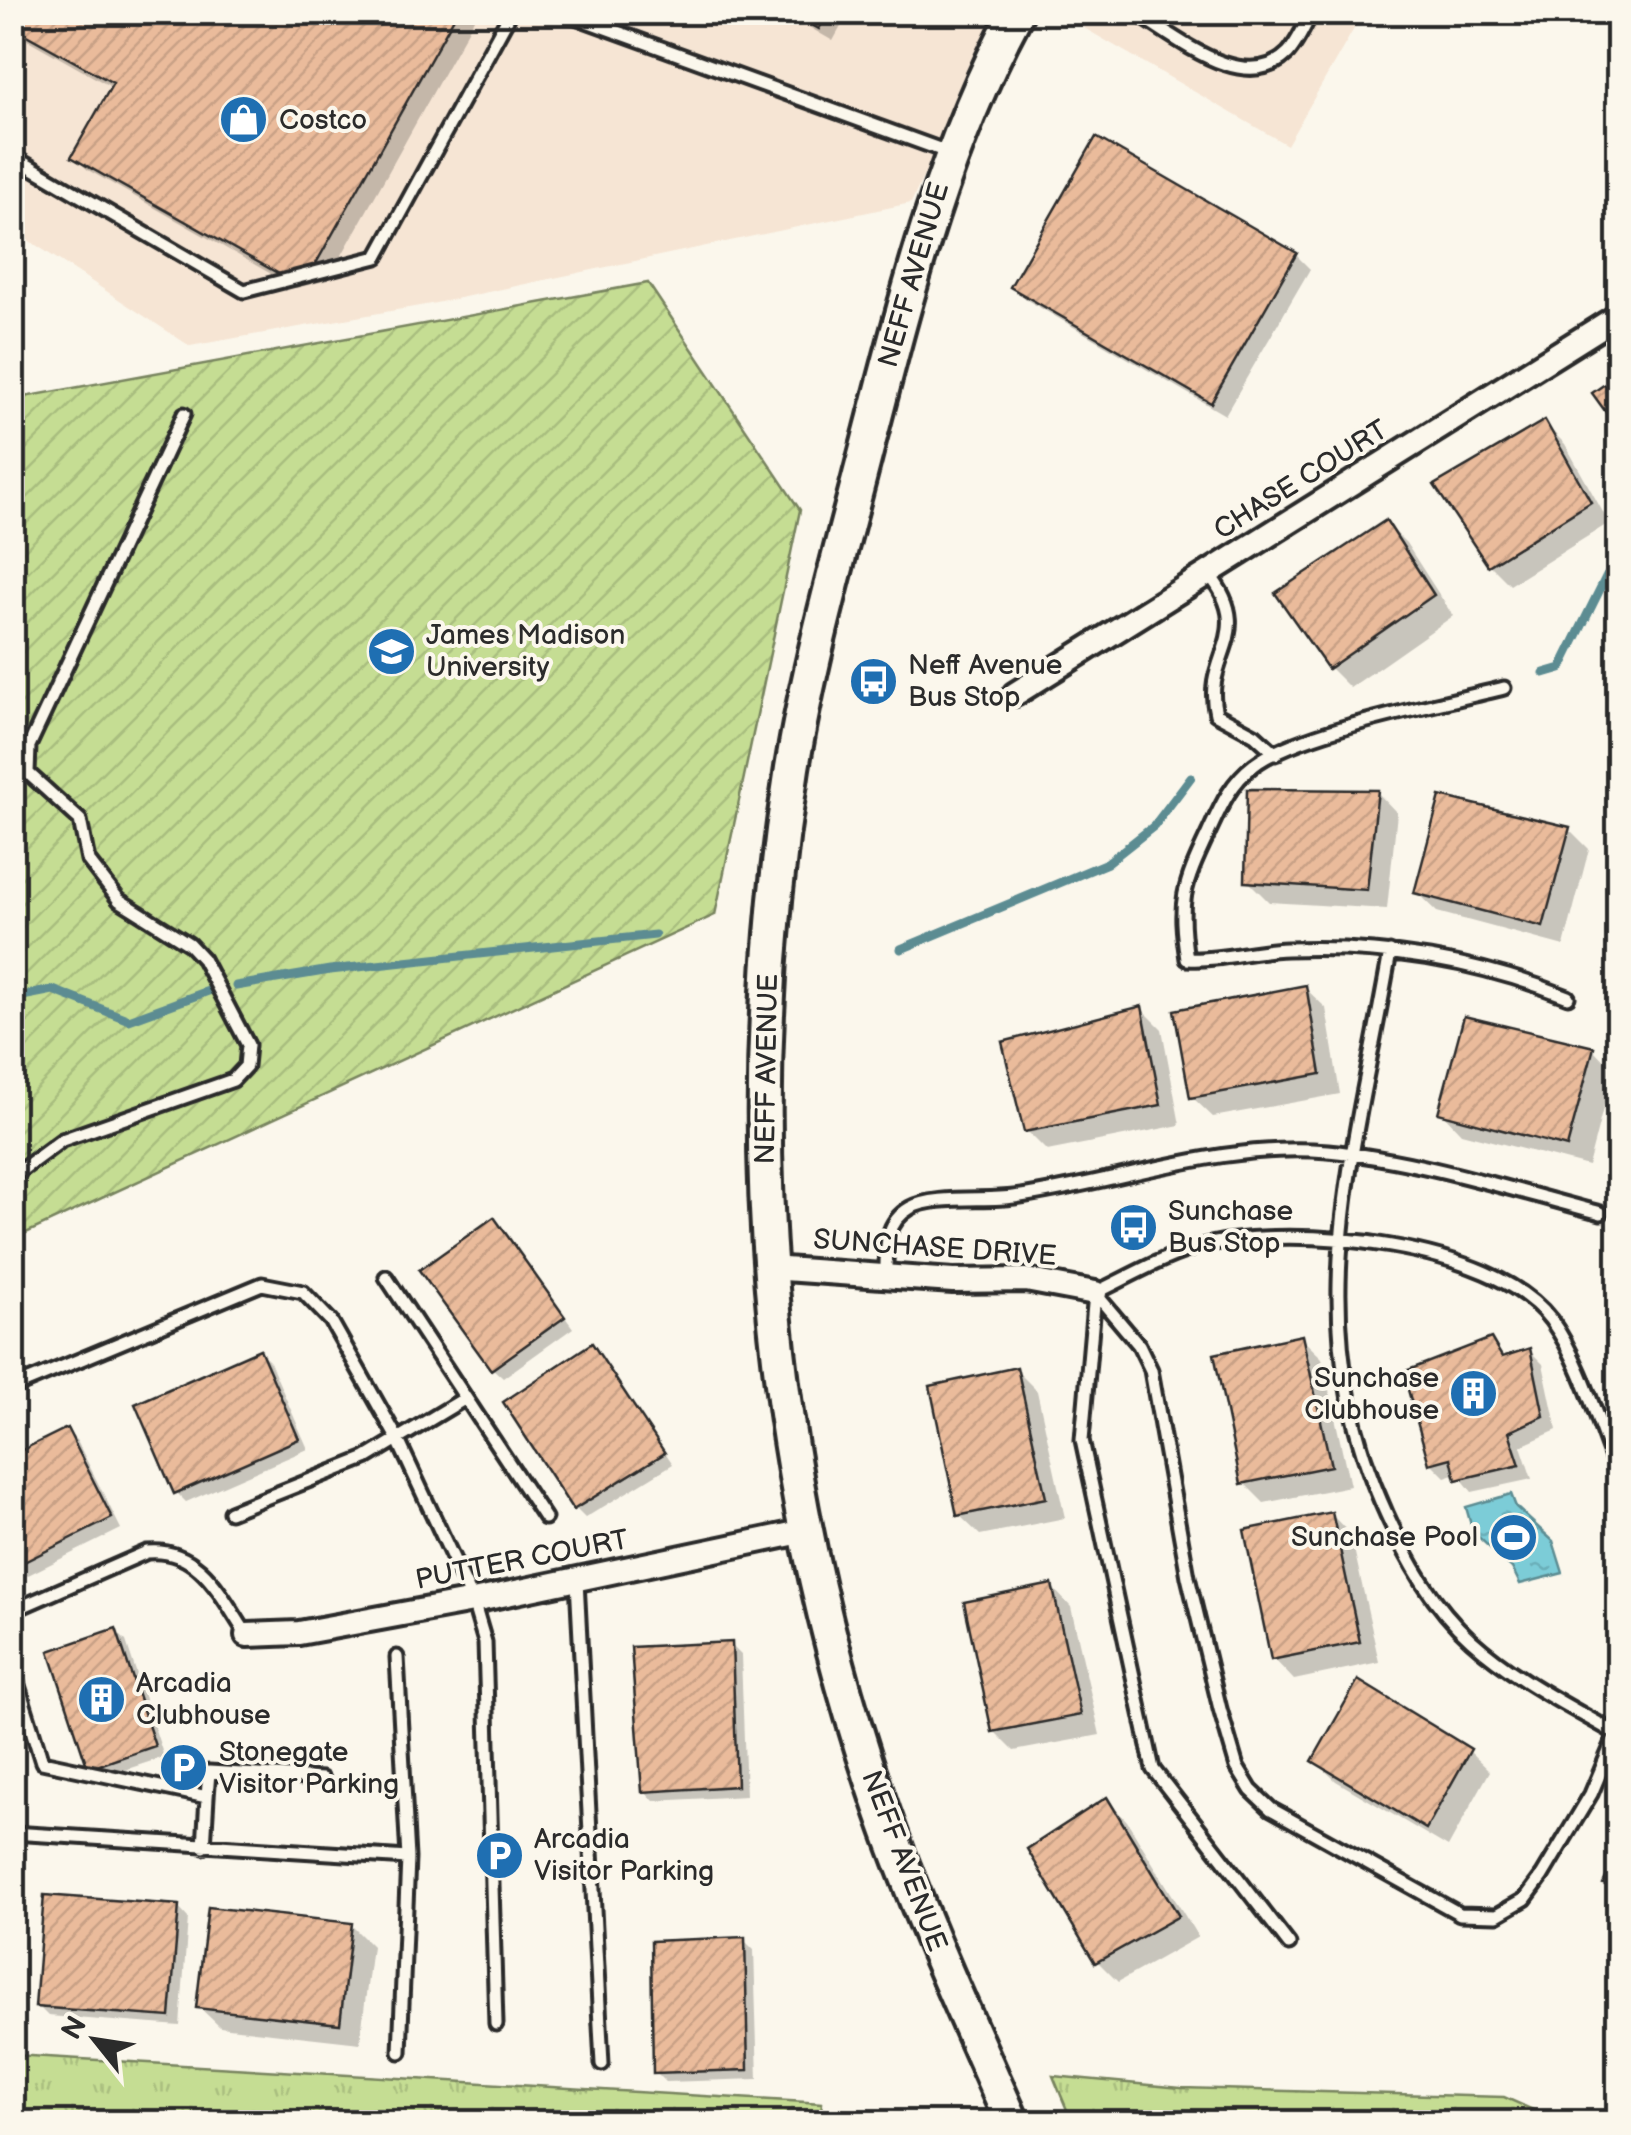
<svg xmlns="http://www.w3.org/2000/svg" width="1631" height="2135" viewBox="0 0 1631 2135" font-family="'Balsamiq Sans',sans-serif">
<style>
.built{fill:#f6e5d4}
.park{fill:url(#park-tufts);stroke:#78845f;stroke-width:2.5}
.garden{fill:url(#garden-furrows);stroke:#78845f;stroke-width:2.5}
.water{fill:url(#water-ripples);stroke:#5c8c92;stroke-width:2.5}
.shadow{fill:#0003}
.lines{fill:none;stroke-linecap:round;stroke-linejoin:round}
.stream{stroke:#5c8c92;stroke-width:9}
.building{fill:url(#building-hatch);stroke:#2b2b2b;stroke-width:2.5}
.lane-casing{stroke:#2b2b2b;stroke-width:19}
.street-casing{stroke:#2b2b2b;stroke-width:30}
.secondary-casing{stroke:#2b2b2b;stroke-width:40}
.lane{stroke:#fbf7ec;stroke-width:11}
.street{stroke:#fbf7ec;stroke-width:22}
.secondary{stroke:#fbf7ec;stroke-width:32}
.labels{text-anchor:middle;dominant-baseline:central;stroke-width:8;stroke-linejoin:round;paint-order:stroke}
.poi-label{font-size:28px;fill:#2b2b2b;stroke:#fbf7ec;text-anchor:start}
.street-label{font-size:28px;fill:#2b2b2b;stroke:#fbf7ec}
</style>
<defs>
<pattern id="park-tufts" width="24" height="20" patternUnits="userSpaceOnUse" patternTransform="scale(2.5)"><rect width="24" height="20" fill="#c5dd93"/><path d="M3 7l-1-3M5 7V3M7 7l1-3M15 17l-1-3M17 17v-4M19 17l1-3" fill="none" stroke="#a9be7f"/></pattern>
<pattern id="garden-furrows" width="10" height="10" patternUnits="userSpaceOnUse" patternTransform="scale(2.5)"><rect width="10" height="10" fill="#c5dd93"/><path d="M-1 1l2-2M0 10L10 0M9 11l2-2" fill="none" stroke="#a9be7f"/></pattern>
<pattern id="water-ripples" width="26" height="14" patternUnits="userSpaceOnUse" patternTransform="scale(2.5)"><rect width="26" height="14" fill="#7cccd7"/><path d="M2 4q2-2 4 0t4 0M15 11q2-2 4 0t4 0" fill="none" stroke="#6bafb9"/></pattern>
<pattern id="building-hatch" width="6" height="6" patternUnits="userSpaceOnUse" patternTransform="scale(2.5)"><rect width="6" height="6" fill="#eabb9b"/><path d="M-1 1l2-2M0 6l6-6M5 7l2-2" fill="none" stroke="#c9a186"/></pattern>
</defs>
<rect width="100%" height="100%" fill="#fbf7ec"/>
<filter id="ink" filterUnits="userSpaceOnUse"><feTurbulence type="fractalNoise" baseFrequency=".01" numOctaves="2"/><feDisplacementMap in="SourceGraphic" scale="20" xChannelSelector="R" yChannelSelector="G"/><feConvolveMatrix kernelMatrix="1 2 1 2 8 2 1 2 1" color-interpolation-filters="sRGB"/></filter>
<g filter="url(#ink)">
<path class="built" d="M12,13H1000L911,203L431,304L190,346L13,230Z
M1058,13H1363L1287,145Z"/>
<path class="park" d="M13,2055L822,2103L820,2122H13Z
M1053,2076L1181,2088L1504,2097L1560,2122H1072Z"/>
<path class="garden" d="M648,283L800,510L715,915L13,1239V399Z"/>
<path class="water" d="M1511,1494L1516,1507L1553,1541L1563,1573L1520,1584L1512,1568L1473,1532L1466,1507Z"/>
<path class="shadow" d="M12,12H478L328,280L296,288L88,170L74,157L113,88L12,31Z
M783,12H849L833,41Z
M1097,140L1296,255L1310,269L1225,415L1027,300L1013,286Z
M1544,423L1565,444L1609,523L1510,585L1490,565Z
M1386,523L1406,543L1453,616L1350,688L1330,668Z
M1377,792L1397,813L1387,909L1269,902L1248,881Z
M1569,829L1589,849L1564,946L1437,912L1416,892Z
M1305,988L1326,1008L1340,1094L1213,1117L1192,1097Z
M1142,1009L1162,1029L1180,1125L1047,1151L1026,1130Z
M1593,1049L1613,1070L1588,1166L1461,1133L1441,1112Z
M494,1220L573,1328L503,1378L492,1368Z
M1301,1338L1322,1358L1350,1486L1264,1503L1244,1483Z
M1490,1341L1506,1358L1529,1350L1543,1364L1557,1430L1521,1446L1532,1479L1472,1492L1457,1473L1445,1477L1431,1463Z
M592,1346L673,1464L585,1518L575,1508Z
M260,1352L270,1362L308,1449L186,1502L176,1492Z
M1016,1370L1037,1391L1065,1518L980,1535L959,1515Z
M67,1431L77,1441L121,1529L12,1583V1458Z
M1331,1514L1351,1535L1379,1662L1294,1680L1274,1659Z
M1051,1586L1071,1607L1100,1735L1014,1751L994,1731Z
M116,1631L126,1641L164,1757L100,1778L90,1767Z
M731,1645L741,1655L746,1796L654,1801L644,1790Z
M1469,1751L1490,1771L1448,1847L1336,1781L1315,1761Z
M1107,1800L1127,1821L1198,1937L1118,1982L1097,1961Z
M178,1907L188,1918L180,2026L48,2016L38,2006Z
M351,1925L372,1946L360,2043L220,2027L199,2007Z
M744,1940L754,1950L758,2079L666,2082L656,2072Z"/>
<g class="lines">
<path class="stream" d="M1544,673L1561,668L1607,575L1618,567
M901,949L1107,863L1154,826L1191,777
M236,986L330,970L655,935
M12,998L53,990L129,1020L211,990"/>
</g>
<path class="building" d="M12,12H457L314,267L281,275L71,157L113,83L12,27Z
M790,12H828L819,29Z
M1096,137L1297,253L1211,403L1010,287Z
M1618,375V429L1592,393Z
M1545,420L1591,502L1488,566L1434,485Z
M1386,520L1434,595L1328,669L1275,593Z
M1247,789L1378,790L1367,890L1245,882Z
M1440,796L1570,827L1543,927L1414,893Z
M1306,985L1321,1074L1190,1098L1174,1010Z
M1142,1006L1161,1105L1024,1132L1002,1042Z
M1464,1016L1594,1047L1567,1147L1438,1113Z
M494,1217L565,1317L491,1370L419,1270Z
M1302,1335L1331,1466L1241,1484L1214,1354Z
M1491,1338L1502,1357L1530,1348L1544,1416L1509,1432L1520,1465L1456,1480L1451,1458L1429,1464L1403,1372Z
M592,1343L665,1453L573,1510L503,1402Z
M260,1349L299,1439L174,1494L135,1404Z
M1017,1367L1046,1498L957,1516L930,1386Z
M67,1428L112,1518L12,1568V1455Z
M1332,1512L1360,1642L1271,1660L1244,1530Z
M1052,1584L1081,1715L992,1732L964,1602Z
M116,1628L155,1746L88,1769L49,1651Z
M732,1642L737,1786L642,1792L631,1647Z
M1358,1680L1471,1749L1426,1829L1312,1761Z
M1107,1797L1179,1916L1095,1963L1027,1849Z
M1618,1853V1891L1603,1884Z
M44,1895L179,1905L170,2017L35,2007Z
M208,1907L352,1923L340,2024L196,2008Z
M745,1937L748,2070L653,2073L651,1941Z"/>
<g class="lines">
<defs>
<path id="lane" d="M562,12L950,153
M1134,12C1174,35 1244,97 1288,53C1298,42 1305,25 1312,12
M12,156L244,291L377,257L511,12
M1208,573C1259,635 1201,656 1216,714L1255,735L1276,754
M1504,688C1442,704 1300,730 1254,765C1230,783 1220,808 1208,834C1183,887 1178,901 1187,959C1220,961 1253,950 1287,949C1382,945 1479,961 1568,997
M1390,952C1356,1154 1296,1317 1387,1515C1408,1561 1433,1606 1471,1640C1514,1679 1567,1705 1617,1734
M12,1177L62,1140L233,1080L246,1066L248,1045L203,959L189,944L119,900L88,860L80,820L28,773L29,746L184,414
M886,1275C886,1250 884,1223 910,1208C932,1195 986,1201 1014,1197C1119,1182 1221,1142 1328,1151C1420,1160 1512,1190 1601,1213
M386,1277L545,1518
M1095,1293L1139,1345L1151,1370L1188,1577L1220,1709L1237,1767L1251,1790L1271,1809L1460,1914L1497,1915L1525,1899L1542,1876L1591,1794L1618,1730
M1095,1293L1082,1440L1153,1769L1289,1944
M1095,1293C1131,1276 1167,1254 1206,1245C1295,1225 1492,1242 1551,1320C1582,1363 1598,1424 1618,1473
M12,1388L262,1284L303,1292L331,1321L397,1438L473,1601L485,1642L496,2024
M230,1512L366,1458L464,1399
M577,1581L602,2064
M12,1611L147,1552C200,1547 221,1596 247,1635
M397,1657L408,1858L400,2052
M12,1666L42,1762L207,1797L209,1772L322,1779
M12,1833L408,1858
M204,1847L207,1797"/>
<path id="street" d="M1015,694L1618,316
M770,1268L953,1281L1026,1280L1095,1293
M247,1635L299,1633L473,1601L806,1531"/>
<path id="secondary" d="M1012,2122C965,2015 916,1909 878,1798C765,1467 737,1113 792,768C808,670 834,575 859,479C901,318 937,160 1017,12"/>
</defs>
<use href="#lane" class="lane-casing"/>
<use href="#street" class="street-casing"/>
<use href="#secondary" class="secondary-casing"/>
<use href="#lane" class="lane"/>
<use href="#street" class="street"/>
<use href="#secondary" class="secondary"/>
</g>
</g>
<defs>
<symbol id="shop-disc" viewBox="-11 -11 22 22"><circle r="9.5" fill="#1f6fb2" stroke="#fbf7ec"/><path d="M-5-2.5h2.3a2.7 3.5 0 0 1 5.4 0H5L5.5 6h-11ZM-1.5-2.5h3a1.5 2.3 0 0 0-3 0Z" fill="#fff"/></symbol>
<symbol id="university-disc" viewBox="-11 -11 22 22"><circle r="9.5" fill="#1f6fb2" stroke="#fbf7ec"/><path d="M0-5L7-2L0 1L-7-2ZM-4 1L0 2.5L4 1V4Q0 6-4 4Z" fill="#fff"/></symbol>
<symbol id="bus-disc" viewBox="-11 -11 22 22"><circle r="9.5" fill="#1f6fb2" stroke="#fbf7ec"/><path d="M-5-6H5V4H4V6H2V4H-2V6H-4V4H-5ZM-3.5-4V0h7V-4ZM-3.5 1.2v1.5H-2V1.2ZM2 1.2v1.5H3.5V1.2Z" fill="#fff"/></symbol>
<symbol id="building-disc" viewBox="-11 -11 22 22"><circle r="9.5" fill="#1f6fb2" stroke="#fbf7ec"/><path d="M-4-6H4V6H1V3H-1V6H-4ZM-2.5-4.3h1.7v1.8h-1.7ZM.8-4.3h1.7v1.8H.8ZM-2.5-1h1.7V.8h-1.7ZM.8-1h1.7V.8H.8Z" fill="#fff"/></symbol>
<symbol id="stadium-disc" viewBox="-11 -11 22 22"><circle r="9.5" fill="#1f6fb2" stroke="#fbf7ec"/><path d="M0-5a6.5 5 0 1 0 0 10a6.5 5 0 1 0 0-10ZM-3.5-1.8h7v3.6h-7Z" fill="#fff"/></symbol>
<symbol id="parking-disc" viewBox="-11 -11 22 22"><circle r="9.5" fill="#1f6fb2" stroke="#fbf7ec"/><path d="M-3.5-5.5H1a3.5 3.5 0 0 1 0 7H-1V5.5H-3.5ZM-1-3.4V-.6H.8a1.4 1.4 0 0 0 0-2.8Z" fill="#fff"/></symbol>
</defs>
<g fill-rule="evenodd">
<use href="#shop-disc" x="216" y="92" width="55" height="55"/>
<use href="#university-disc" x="364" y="624" width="55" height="55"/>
<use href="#bus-disc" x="846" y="654" width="55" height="55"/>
<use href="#bus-disc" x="1106" y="1200" width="55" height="55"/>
<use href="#building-disc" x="1446" y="1366" width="55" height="55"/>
<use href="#stadium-disc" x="1486" y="1510" width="55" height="55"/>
<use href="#building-disc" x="74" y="1672" width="55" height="55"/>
<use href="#parking-disc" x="156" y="1740" width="55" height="55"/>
<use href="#parking-disc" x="472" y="1828" width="55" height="55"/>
</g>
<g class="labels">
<g class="poi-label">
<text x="279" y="120">Costco</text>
<text x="426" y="635">James Madison<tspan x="426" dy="32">University</tspan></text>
<text x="908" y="665">Neff Avenue<tspan x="908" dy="32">Bus Stop</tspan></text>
<text x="1168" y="1211">Sunchase<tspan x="1168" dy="32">Bus Stop</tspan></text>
<text x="1439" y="1378" text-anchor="end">Sunchase<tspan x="1439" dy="32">Clubhouse</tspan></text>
<text x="1478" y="1537" text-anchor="end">Sunchase Pool</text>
<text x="136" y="1683">Arcadia<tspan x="136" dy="32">Clubhouse</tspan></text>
<text x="219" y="1752">Stonegate<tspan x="219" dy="32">Visitor Parking</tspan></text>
<text x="534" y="1839">Arcadia<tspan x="534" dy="32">Visitor Parking</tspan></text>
</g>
<g class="street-label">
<text transform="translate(914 275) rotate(-74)">NEFF AVENUE</text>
<text transform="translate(1301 480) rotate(-32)">CHASE COURT</text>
<text transform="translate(767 1069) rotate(-89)">NEFF AVENUE</text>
<text transform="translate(935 1248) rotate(4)">SUNCHASE DRIVE</text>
<text transform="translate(522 1560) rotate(-11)">PUTTER COURT</text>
<text transform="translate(904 1861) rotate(69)">NEFF AVENUE</text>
</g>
</g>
<rect width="1631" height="2135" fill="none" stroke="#fbf7ec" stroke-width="50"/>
<rect x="25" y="25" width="1581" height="2085" fill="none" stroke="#2b2b2b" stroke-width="4" filter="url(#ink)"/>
<g transform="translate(95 2040) rotate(300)" stroke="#fbf7ec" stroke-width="8" paint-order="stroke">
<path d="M0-8L18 38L0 25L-18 38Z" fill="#2b2b2b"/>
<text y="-15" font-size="28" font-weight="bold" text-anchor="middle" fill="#2b2b2b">N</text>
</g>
</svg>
